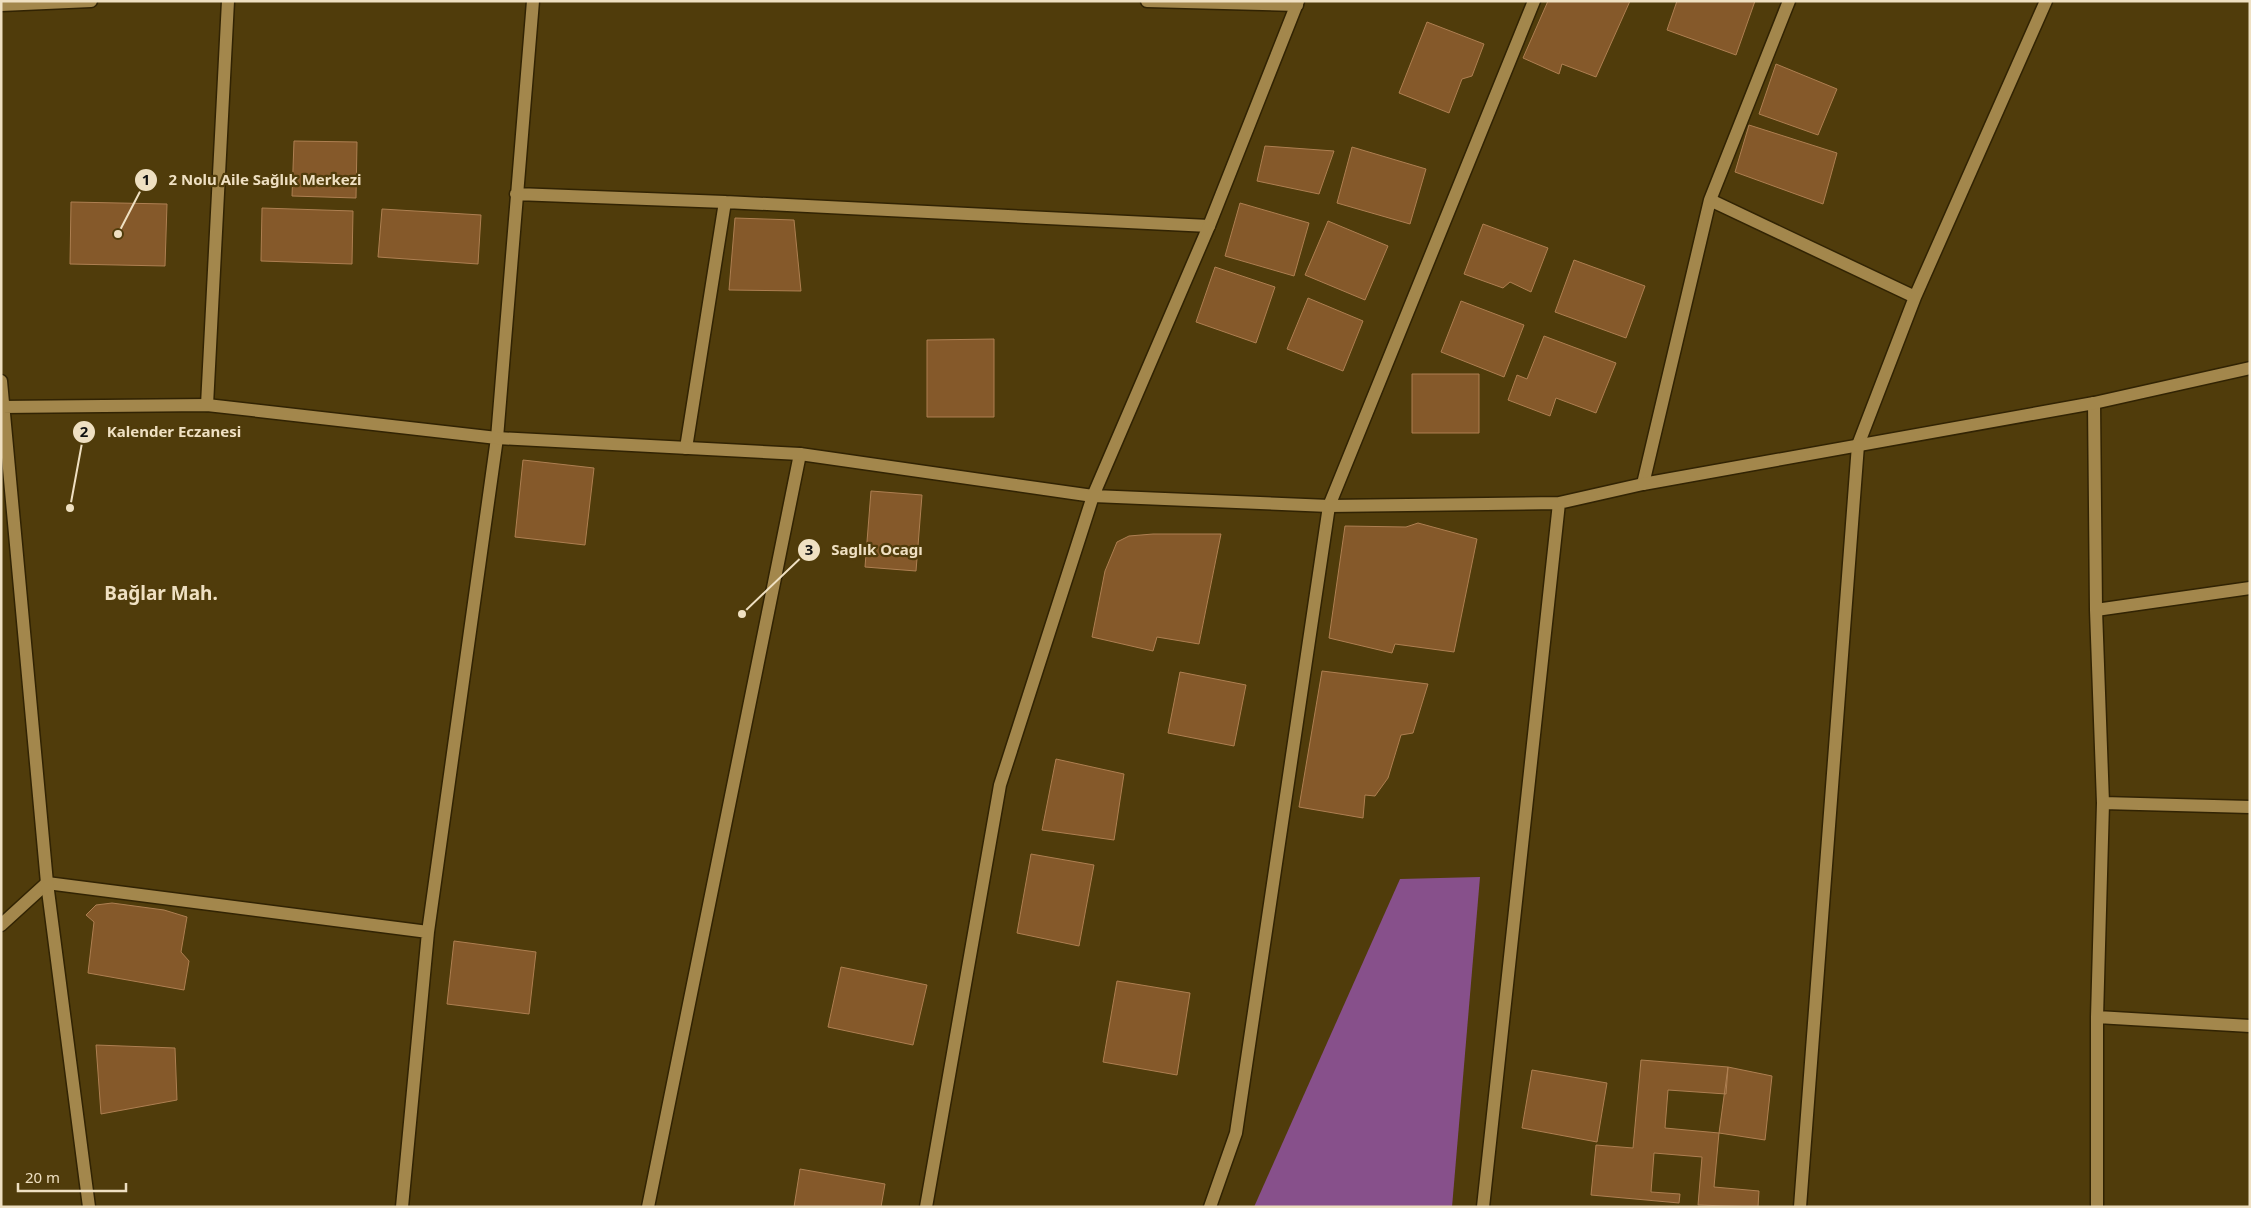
<svg xmlns="http://www.w3.org/2000/svg" width="2251" height="1208" viewBox="0 0 2251 1208" font-family="'Noto Sans',sans-serif">
<style>
.green{fill:#87508b}
.building{fill:#85592a;stroke:#ae7f51}
.lines{fill:none;stroke-linecap:round;stroke-linejoin:round}
.street-casing{stroke:#312303;stroke-width:15}
.secondary-casing{stroke:#312303;stroke-width:15}
.street{stroke:#a3874c;stroke-width:12}
.secondary{stroke:#a3874c;stroke-width:12}
.labels{text-anchor:middle;dominant-baseline:central;stroke-width:4.5;stroke-linejoin:round;paint-order:stroke}
.district-label{font-size:19px;font-weight:bold;fill:#efe0c2;stroke:#503c0b}
.leader{fill:none;stroke:#efe0c2;stroke-width:2}
.callout-dot{fill:#efe0c2;stroke:#503c0b;stroke-width:2}
.mark-label{font-size:15px;text-anchor:middle;font-weight:bold;fill:#111}
.callout-label{font-size:15px;text-anchor:middle;font-weight:bold;fill:#efe0c2;stroke:#503c0b;stroke-width:4.5;stroke-linejoin:round;paint-order:stroke}
</style>
<rect width="100%" height="100%" fill="#503c0b"/>
<path class="green" d="M1480,877L1452,1207H1254L1400,879Z"/>
<path class="building" d="M1548,1H1630L1596,77L1562,64L1559,74L1523,58Z
M1677,1H1755L1736,55L1667,30Z
M1427,22L1484,44L1472,76L1462,79L1449,113L1399,93Z
M1776,64L1837,89L1818,135L1759,114Z
M1749,125L1837,153L1823,204L1735,172Z
M294,141L357,142L356,198L292,196Z
M1265,146L1334,151L1319,194L1257,181Z
M1352,147L1426,169L1410,224L1337,203Z
M71,202L167,204L165,266L70,264Z
M1240,203L1309,223L1294,276L1225,256Z
M262,208L353,211L352,264L261,261Z
M382,209L481,215L478,264L378,257Z
M735,218L794,220L801,291L729,290Z
M1328,221L1388,246L1365,300L1305,275Z
M1483,224L1548,248L1531,292L1510,282L1503,288L1464,274Z
M1574,260L1645,286L1626,338L1555,312Z
M1215,267L1275,287L1256,343L1196,322Z
M1308,298L1363,321L1343,371L1287,349Z
M1461,301L1524,325L1504,377L1441,352Z
M1544,336L1616,363L1596,413L1556,398L1550,416L1508,400L1517,375L1527,379Z
M994,339V417H927V340Z
M1412,374H1479V433H1412Z
M523,460L594,468L585,545L515,537Z
M871,491L922,495L916,571L865,567Z
M1418,523L1477,539L1454,652L1395,644L1392,653L1329,638L1345,526L1406,527Z
M1153,534H1221L1199,644L1157,637L1153,651L1092,637L1105,571L1117,542L1129,536Z
M1322,671L1428,684L1413,733L1401,735L1388,778L1375,796L1365,795L1363,818L1299,807Z
M1180,672L1246,685L1234,746L1168,733Z
M1056,759L1124,774L1114,840L1042,830Z
M1031,854L1094,865L1079,946L1017,933Z
M112,903L164,910L187,917L181,952L189,961L184,990L88,973L94,922L86,915L96,905Z
M454,941L536,952L529,1014L447,1004Z
M841,967L927,985L913,1045L828,1027Z
M1117,981L1190,993L1177,1075L1103,1062Z
M96,1045L175,1048L177,1100L101,1114Z
M1641,1060L1728,1067L1726,1094L1668,1090L1665,1128L1719,1133L1714,1187L1759,1191L1758,1207L1698,1205L1702,1157L1654,1153L1651,1192L1680,1194L1679,1203L1591,1195L1596,1145L1633,1148Z
M1728,1067L1772,1076L1765,1140L1719,1133Z
M1532,1070L1607,1083L1597,1142L1522,1128Z
M800,1169L885,1184L881,1207H794Z"/>
<g class="lines">
<defs>
<path id="street" d="M1147,1L1297,5
M1,5L91,1
M516,194L725,202L1209,226
M1710,200L1915,297
M2094,403L2096,610L2103,803L2097,1017V1207
M207,405L228,1
M686,448L725,202
M1643,484L1710,200L1789,1
M2096,610L2250,588
M2103,803L2250,807
M1,925L47,883L428,932
M2097,1017L2250,1026
M402,1207L428,932L497,438L533,1
M648,1207L800,454
M1210,1207L1236,1133L1329,506L1534,1
M1800,1207L1858,445L1915,297L2046,1"/>
<path id="secondary" d="M1,381L47,883L89,1207
M1,407L207,405L497,438L800,454L1093,496L1329,506L1559,503L1643,484L2094,403L2250,368
M926,1207L1000,785L1093,496L1209,226L1298,1
M1483,1207L1559,503"/>
</defs>
<use href="#street" class="street-casing"/>
<use href="#secondary" class="secondary-casing"/>
<use href="#street" class="street"/>
<use href="#secondary" class="secondary"/>
</g>
<g class="labels">
<g class="district-label">
<text x="161" y="593">Bağlar Mah.</text>
</g>
</g>
<path class="leader" d="M118 234L146 180M70 508L84 432M742 614L809 550"/>
<g class="callout-dot">
<circle cx="118" cy="234" r="5"/>
<circle cx="70" cy="508" r="5"/>
<circle cx="742" cy="614" r="5"/>
<circle cx="146" cy="180" r="12"/>
<circle cx="84" cy="432" r="12"/>
<circle cx="809" cy="550" r="12"/>
</g>
<g class="mark-label">
<text x="146" y="185">1</text>
<text x="84" y="437">2</text>
<text x="809" y="555">3</text>
</g>
<g class="callout-label">
<text x="265" y="185">2 Nolu Aile Sağlık Merkezi</text>
<text x="174" y="437">Kalender Eczanesi</text>
<text x="877" y="555">Saglık Ocagı</text>
</g>
<rect width="2251" height="1208" fill="none" stroke="#efe0c2" stroke-width="5"/>
<path d="M18 1183v8h108v-8" fill="none" stroke="#efe0c2" stroke-width="2.5"/>
<text x="25" y="1183" font-size="15" fill="#efe0c2" stroke="#503c0b" stroke-width="4" paint-order="stroke">20 m</text>
</svg>
